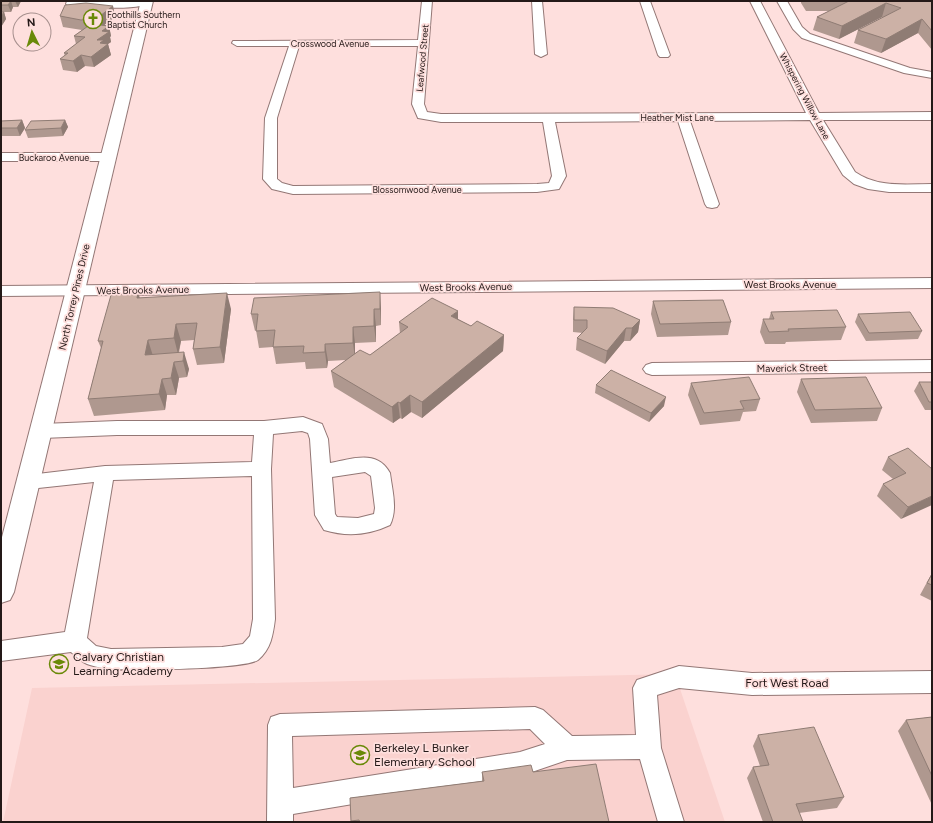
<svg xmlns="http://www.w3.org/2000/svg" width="933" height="823" viewBox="0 0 933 823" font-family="Figtree,sans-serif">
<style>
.built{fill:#fad2cf}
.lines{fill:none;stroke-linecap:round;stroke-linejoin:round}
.minor-casing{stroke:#937775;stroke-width:2}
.major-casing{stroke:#937775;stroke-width:2}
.minor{fill:#fff;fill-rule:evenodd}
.major{fill:#fff;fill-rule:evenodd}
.wall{fill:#af988f}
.shaded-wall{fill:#8f7c74}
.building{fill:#ccb1a6;stroke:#8f7c74}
.labels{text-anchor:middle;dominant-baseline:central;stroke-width:3.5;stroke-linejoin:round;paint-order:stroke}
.far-poi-label{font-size:9px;fill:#241918;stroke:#fedfdd;text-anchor:start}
.far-street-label{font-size:9px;fill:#241918;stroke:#fedfdd}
.street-label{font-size:10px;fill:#241918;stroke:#fedfdd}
.near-poi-label{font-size:12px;fill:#241918;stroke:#fedfdd;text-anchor:start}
.near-street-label{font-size:12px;fill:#241918;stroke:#fedfdd}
</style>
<rect width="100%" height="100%" fill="#fedfdd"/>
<path class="built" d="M675,674L725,822H3L32,688Z"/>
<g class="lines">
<defs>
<path id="minor" d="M67,1H150L151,2C143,11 85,7 71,7L66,4Z
M422,1H432L424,104L427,112L441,114L806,113L750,1H760L819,113L932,112V120H823L855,172C878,188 905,184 932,184V192H889L868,189L854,184L843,175L810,120L690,121L719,204L717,207L712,208L707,207L705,204L678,121L555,122L566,176L559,189L537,192L293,194L272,189L263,179L265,118L289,46H237L232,43L233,41L418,40ZM299,46H418L412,104L418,118L441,122H543L552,176L549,183L537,184L293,186L282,183L277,179V118Z
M532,1H542L547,54L541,57L535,54Z
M640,1H650L670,55L668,57H660L658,55Z
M777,1H787L802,27L810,34L910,68L932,72V78L904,73L802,38L793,29Z
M1,153H108L113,154L115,157L113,160L108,161H1Z
M932,278V288L1,296V286Z
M932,360V372L652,375L646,373L643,369L646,365L652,363Z
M303,417L322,424L328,439L330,463C352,459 377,449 390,473C392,490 398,509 390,525C369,535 347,537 324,530L315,515L310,439L308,433L302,431L273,434L271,469L275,619C273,635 271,649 258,660C245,669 133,671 112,669C105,669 97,667 90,665C82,663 77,657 71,652L1,661V641L65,632L94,482L29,489L22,487L19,482L22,477L29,475L105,466L252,462L254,435H117L42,438L36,436L33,431L36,426L42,424L117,421H264ZM365,472L371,476L375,508L374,514L358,518L337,517L335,514L332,477ZM252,476L253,619L250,636L243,644L222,647L111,649L96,646L87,638L113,480Z
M679,666L752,673L932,671V693L752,695L679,688L657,695L661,748L684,822H658L640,759L567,760L520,776L293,814V822H267L268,725L271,717L280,714L535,707L543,710L572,736L636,735L633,688L637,680ZM530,729L545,744L520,752L293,788L292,736Z"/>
<path id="major" d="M141,1H153L14,592L10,600L1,603V541Z"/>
</defs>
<use href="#minor" class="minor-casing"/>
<use href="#major" class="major-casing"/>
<use href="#minor" class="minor"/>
<use href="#major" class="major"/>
</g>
<path class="wall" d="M1,1H21L18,7H13L11,12H4L6,19L1,27Z
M801,1H930L932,2V50L918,33L881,53L854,43L858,30L883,17H882L839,39L813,30L817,17L829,11H806L801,3Z
M113,6L115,17L104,25L109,26L111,36L110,37L111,42L108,44L111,55L94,67L85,66L77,72L63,70L60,59L65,56L64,53L76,44L74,36L82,30L63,27L60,16Z
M22,120L25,128L20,136H1V121Z
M65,120L68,127L63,136L28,138L25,130Z
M138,293L140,298L231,309L224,363L197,365L193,349L194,340L181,341L179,353L189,369L187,377L179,378L176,395H167L165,410L94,416L88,399L101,348L98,341Z
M653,301L731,322L728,335L657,337L651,314Z
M574,307L640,320L638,332L630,341H624L605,364L576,350L577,338L583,333L573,332V319Z
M381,308V325L376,326V342L355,343V353L370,355L400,334L399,322L458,319L471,326L504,335L503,351L422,418L411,412L402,419L400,418L393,423L334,387L331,371L346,360L328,361L327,368L306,369L305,362L276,364L273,347L259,348L256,330L255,331L251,314Z
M771,312L846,327L841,340L786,342L785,344H765L760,332L763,319H769Z
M858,314L922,331L918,339L866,341L855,322Z
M801,379L882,408L877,421L811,423L797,392Z
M919,382H932V410H925L914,391Z
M691,383L760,399L756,411L743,412L740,421L700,425L688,395Z
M596,385L664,406L649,422L595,393Z
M888,457L932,469L901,519L877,496L883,484L893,479L882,470Z
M932,573V601L920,595Z
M932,717V805L898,731L906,720Z
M758,735L844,797L837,808L799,813L803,822H763L747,778L753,767L760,766L753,746Z
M482,772H533L609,822H351L350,798L482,781Z"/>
<path class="shaded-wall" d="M11,1L13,7L11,12L8,5Z
M15,1H21L18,7Z
M886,3L882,17L839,39L842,26Z
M113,6L115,17L99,29L96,19Z
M4,12L6,19L1,27V16Z
M922,19L918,33L881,53L886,39Z
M109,26L111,36L110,37L111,42L108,44L111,55L94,67L91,57L97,40L102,31Z
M81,55L85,66L77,72L73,61Z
M22,120L25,128L20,136L17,128Z
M65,120L68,127L63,136L61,128Z
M380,292L381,308V325L380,309Z
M138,293L143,309L137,298Z
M227,293L231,309L224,363L220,347Z
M374,309L376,326V342L374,326Z
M458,311V327L451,316Z
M640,320L638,332L630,341L632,328Z
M176,324L181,341L178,354L174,338Z
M353,327L355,343V359L353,343Z
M626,328L624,341L605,364L607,351Z
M504,335L503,351L422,418V402Z
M148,340L153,356L145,355Z
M325,344L328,361L327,368L325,352Z
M184,352L189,369L187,377L183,361Z
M174,362L179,378L176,395L171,378Z
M162,379L167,395L165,410L159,394Z
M410,395L411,412L402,419L400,403Z
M666,397L664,406L649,422L651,413Z
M398,402L400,418L393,423L392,407Z
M932,496V505L901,519L908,507Z"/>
<path class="building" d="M1,1H11L8,5H1Z
M849,1H929L932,2V31L922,19L886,39L858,30L901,8L886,3L842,26L817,17Z
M86,3L113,6L96,19L81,20L60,16L65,5Z
M1,12H4L1,16Z
M91,24L109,26L102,31L109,32L97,40H104L100,43L108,44L91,57L81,55L73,61L60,59L68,53H64L85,37L74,36Z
M22,120L17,128H1V121Z
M65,120L61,128L25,130L31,121Z
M380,292V309H374V326L353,327V343L325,344V352L303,353L304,346L273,347L275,330L256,331L258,314H251L254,298Z
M138,293L137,298L227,293L220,347L193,349L197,323L176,324L174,338L148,340L145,355L184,352L183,361L174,362L171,378L162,379L159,394L88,399L103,341H98L111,295Z
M432,298L458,311L451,316L471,326L477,321L504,335L422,402L410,395L400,403L398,402L392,407L331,371L360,350L370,355L408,327L399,322Z
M723,300L731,322L660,324L653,301Z
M574,307L613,308L640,320L632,328H626L607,351L577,338L587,328V320H574Z
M837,310L846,327L788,329L789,331L769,332L763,319H774L771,312Z
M910,312L922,331L869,333L858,314Z
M611,370L666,397L651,413L596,385Z
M749,377L760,399L740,401L744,409L704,413L691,383Z
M866,377L882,408L815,410L801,379Z
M919,382H932V402H929Z
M908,448L932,469V496L908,507L883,484L906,473L888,457Z
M932,574V585L927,583Z
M932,717V776L906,720Z
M814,727L844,797L796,804L803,822H773L753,767L769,765L758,735Z
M596,764L609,822H360L359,820L351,821L350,798L484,781L482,772L531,765L533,772Z"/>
<defs>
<symbol id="church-ring" viewBox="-11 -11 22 22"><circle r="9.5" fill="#fedfdd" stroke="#698907" stroke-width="1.5"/><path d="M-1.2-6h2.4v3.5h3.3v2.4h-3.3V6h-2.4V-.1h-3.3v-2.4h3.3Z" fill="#698907"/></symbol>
<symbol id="school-ring" viewBox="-11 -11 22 22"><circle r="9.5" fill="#fedfdd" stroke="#698907" stroke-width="1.5"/><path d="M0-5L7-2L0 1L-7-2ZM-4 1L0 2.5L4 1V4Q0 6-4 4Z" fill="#698907"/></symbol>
</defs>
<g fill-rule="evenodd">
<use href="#church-ring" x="82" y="8" width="22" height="22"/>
<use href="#school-ring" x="48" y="653" width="22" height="22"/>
<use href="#school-ring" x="349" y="744" width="22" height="22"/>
</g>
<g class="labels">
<g class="far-poi-label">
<text x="107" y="14">Foothills Southern<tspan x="107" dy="10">Baptist Church</tspan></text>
</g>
<g class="far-street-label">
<text x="330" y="43">Crosswood Avenue</text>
<text transform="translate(422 58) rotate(-85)">Leafwood Street</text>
<text transform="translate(805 96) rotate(62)">Whispering Willow Lane</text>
<text x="677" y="117">Heather Mist Lane</text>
<text x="54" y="157">Buckaroo Avenue</text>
<text x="417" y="189">Blossomwood Avenue</text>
</g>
<g class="street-label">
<text x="790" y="284">West Brooks Avenue</text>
<text transform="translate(466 287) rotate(-1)">West Brooks Avenue</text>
<text transform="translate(143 290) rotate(-1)">West Brooks Avenue</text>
<text transform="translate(74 297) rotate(-77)">North Torrey Pines Drive</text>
<text transform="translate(792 368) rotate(-1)">Maverick Street</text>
</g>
<g class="near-poi-label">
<text x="73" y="657">Calvary Christian<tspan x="73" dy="14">Learning Academy</tspan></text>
<text x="374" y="748">Berkeley L Bunker<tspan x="374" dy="14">Elementary School</tspan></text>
</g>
<g class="near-street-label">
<text x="787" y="683">Fort West Road</text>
</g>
</g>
<rect width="933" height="823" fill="none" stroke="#241918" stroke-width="4"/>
<g transform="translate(32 32) rotate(355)"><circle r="19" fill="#fedfdd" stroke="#a7908e"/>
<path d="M0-3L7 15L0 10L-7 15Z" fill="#698907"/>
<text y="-6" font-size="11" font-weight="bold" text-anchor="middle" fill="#241918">N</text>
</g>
</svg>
